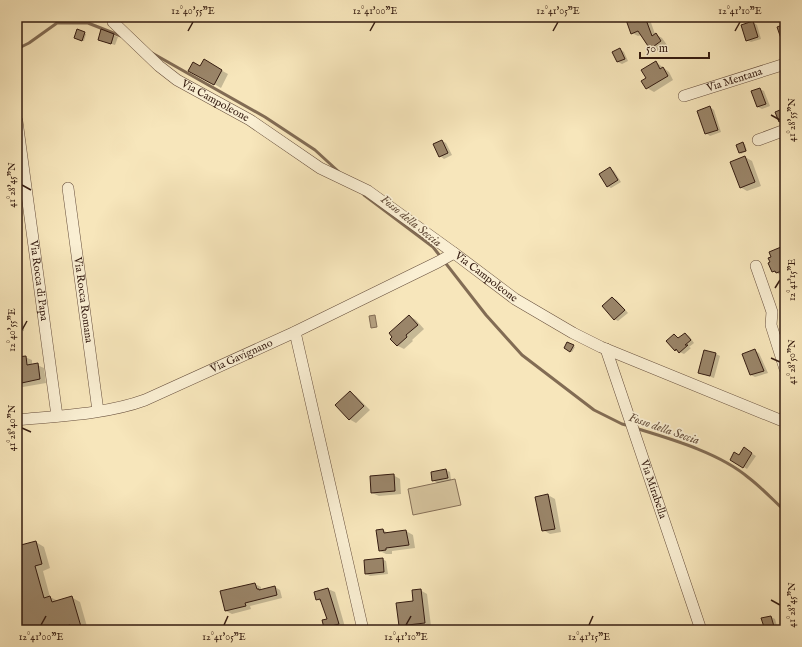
<svg xmlns="http://www.w3.org/2000/svg" width="802" height="647" viewBox="0 0 802 647" font-family="'IM FELL English',serif">
<style>
.green{fill:#d6c49e;stroke:#867058}
.water{fill:#b5a181;stroke:#826c54}
.shadow{fill:#0003}
.lines{fill:none;stroke-linecap:round;stroke-linejoin:round}
.stream{stroke:#826c54;stroke-width:3}
.building{fill:#9a8569;stroke:#351c11}
.minor-casing{stroke:#664e3c;stroke-width:12}
.minor{stroke:#faefd3;stroke-width:11}
.ticks{fill:none;stroke:#351c11;stroke-width:1.5}
.labels{text-anchor:middle;dominant-baseline:central;stroke-width:3.5;stroke-linejoin:round;paint-order:stroke}
.street-label{font-size:11px;fill:#351c11;stroke:#faefd3}
.water-label{font-size:12px;font-style:italic;fill:#624b38;stroke:#faefd3}
.neatline{fill:none;stroke:#351c11;stroke-width:1.5}
.ticks-label{font-size:10px;text-anchor:middle;fill:#351c11}
</style>
<rect width="100%" height="100%" fill="#f7e6bb"/>
<filter id="stains"><feTurbulence type="fractalNoise" baseFrequency=".005" numOctaves="4"/><feColorMatrix values="0 0 0 0 .2 0 0 0 0 .09 0 0 0 0 .02 0 0 0 .5 -.17"/></filter>
<radialGradient id="worn" r=".72"><stop offset=".6" stop-color="#630" stop-opacity="0"/><stop offset="1" stop-color="#630" stop-opacity=".3"/></radialGradient>
<path class="green" d="M455,479L461,505L413,515L408,489Z"/>
<path class="water" d="M375,315L377,327L371,328L369,316Z"/>
<path class="shadow" d="M626,17H649L655,34L662,38L667,45L657,51L651,48L642,35L638,36L632,33Z
M753,22L757,25L761,39L751,42L746,40Z
M102,31L118,37L115,45L103,41Z
M84,33L86,34L84,41L77,39Z
M620,49L624,52L628,61L622,64L618,62L613,52Z
M204,61L228,74L221,88L190,70L200,67Z
M656,62L669,72L673,80L654,92L647,88V78Z
M760,89L764,91L770,106L762,109L758,107L752,92Z
M710,107L714,110L721,132L710,136L706,133Z
M785,110V123H784L780,121Z
M442,141L446,143L452,155L444,159L440,156Z
M743,143L745,144L747,151L741,154L740,153Z
M745,157L752,161L761,186L747,191L740,187Z
M610,168L614,171L621,182L611,188L607,186Z
M781,248L785,251V273L781,275L772,271L771,262Z
M613,298L617,300L628,313L618,321L614,319Z
M17,301L21,304L24,331L17,332Z
M409,316L416,320L424,329L412,340L413,341L404,349L398,346L392,339Z
M685,334L689,336L694,343L689,347L691,348L684,354L675,350L674,335L679,338Z
M567,343L575,347L572,352L565,348Z
M755,351L759,353L768,373L755,377L751,375Z
M716,354L720,356L714,378L699,373Z
M25,357L32,360V365H37L44,368L46,383L23,387L17,384V363Z
M350,392L356,396L370,410L356,423L349,419Z
M744,449L756,456L747,469L731,459L739,456Z
M446,470L450,472L451,480L437,483L433,480Z
M393,475L400,479L401,494L379,496L372,493Z
M548,495L555,499L561,532L550,534L543,530Z
M383,530L388,533L406,531L413,535L415,548L392,551V554H386L380,551Z
M36,542L44,547L50,568L43,571L50,597L58,601L71,597L80,602L88,630H23L17,609V547Z
M382,559L386,561L388,574L370,576L366,574L365,561Z
M255,584L261,587V591L275,587L280,590L282,598L250,606L251,609L232,614L226,611Z
M328,589L335,592L345,627L336,630H329L325,628L328,619L323,603L317,599L315,593Z
M420,590L427,594L431,626L407,629L400,625Z
M771,617L775,619L778,630H766Z"/>
<g class="lines">
<path class="stream" d="M17,49L29,43L57,23H88L121,36
M152,53L265,117L315,150L339,172
M364,195L433,247L486,315L522,355L594,410L622,424L630,426
M635,428C671,439 720,453 749,478C762,488 773,500 785,511"/>
</g>
<path class="building" d="M625,17H645L652,36L656,33L661,41L650,49L638,31L631,34Z
M753,21L758,37L746,41L741,25Z
M785,24V47H784L777,27Z
M77,29L85,32L82,41L74,38Z
M101,29L114,34L111,44L98,40Z
M620,48L625,59L617,62L612,52Z
M204,59L222,70L214,85L188,71L193,62L200,66Z
M656,61L660,69L663,67L668,76L646,89L641,81L646,78L641,70Z
M760,88L766,104L757,107L751,91Z
M710,106L718,130L705,134L697,111Z
M785,108V119L779,122L775,112Z
M442,140L448,153L439,157L433,144Z
M743,142L746,151L739,153L736,145Z
M745,156L755,182L740,188L730,162Z
M610,167L618,180L607,187L599,174Z
M781,247L785,258V270L776,273L775,271L772,272L768,263L770,262L768,258L771,257L769,252Z
M612,297L625,310L614,320L602,306Z
M409,315L418,325L406,335L407,337L397,346L390,339L392,337L389,333Z
M685,333L691,340L685,345H688L679,353L676,349L675,351L666,341L674,334L678,338Z
M567,342L574,345L570,352L564,348Z
M755,349L764,371L750,375L742,354Z
M704,350L716,353L710,376L698,373Z
M26,356L27,365L38,363L40,379L17,384V357Z
M350,391L364,406L349,420L335,405Z
M744,447L752,453L743,468L730,460L734,452L739,455Z
M446,469L448,478L432,481L431,472Z
M394,474L395,491L371,493L370,476Z
M548,494L555,529L542,531L535,497Z
M383,529L384,533L406,530L409,545L386,548V550L379,551L376,530Z
M36,541L42,564L35,566L44,598L50,596L52,602L72,596L82,630H72L70,625L52,630H22L17,613V546Z
M383,558L384,572L365,574L364,560Z
M255,583L257,589H259V590L275,586L277,595L245,603L246,606L225,611L220,591Z
M328,588L339,624L324,628L322,620L327,619L320,599L316,600L314,592Z
M421,589L425,623L399,626L396,603L413,601L412,590Z
M771,616L775,630H765L761,618Z"/>
<g class="lines">
<defs>
<g id="minor">
<path id="s1" d="M113,22L159,66L177,80L250,120L320,168L368,191L454,253L515,299L573,333L601,347L785,422"/>
<path id="s2" d="M684,96L785,64"/>
<path id="s3" d="M17,121L57,416"/>
<path d="M758,140L785,130"/>
<path id="s4" d="M68,188L98,411"/>
<path d="M756,266L770,306L772,312L771,325L785,369"/>
<path d="M295,332L363,630"/>
<path id="s5" d="M606,349L701,630"/>
<path id="s6" d="M17,420C58,416 107,414 145,400L295,332L438,262L454,253"/>
</g>
</defs>
<use href="#minor" class="minor-casing"/>
<use href="#minor" class="minor"/>
</g>
<path class="ticks" d="M188,31L193,22M370,31L375,22M553,31L558,22M735,31L740,22M771,115L780,120M22,185L31,190M775,288L780,280M22,330L27,321M771,358L780,362M22,428L31,432M771,600L780,605M41,625L46,616M224,625L228,616M406,625L411,616M589,625L593,616"/>
<g class="labels">
<g class="street-label">
<text stroke="none"><textPath href="#s2" startOffset="53">Via Mentana</textPath></text>
<text stroke="none"><textPath href="#s1" startOffset="130">Via Campoleone</textPath></text>
<text stroke="none"><textPath href="#s1" startOffset="454">Via Campoleone</textPath></text>
<text stroke="none"><textPath href="#s3" startOffset="161">Via Rocca di Papa</textPath></text>
<text stroke="none"><textPath href="#s4" startOffset="113">Via Rocca Romana</textPath></text>
<text stroke="none"><textPath href="#s6" startOffset="236">Via Gavignano</textPath></text>
<text stroke="none"><textPath href="#s5" startOffset="148">Via Mirabella</textPath></text>
</g>
<g class="water-label">
<text transform="translate(411 221) rotate(39)">Fosso della Seccia</text>
<text transform="translate(664 429) rotate(19)">Fosso della Seccia</text>
</g>
</g>
<rect width="802" height="647" fill="none" stroke="#f7e6bb" stroke-width="44"/>
<path d="M640 52v6h69v-6" fill="none" stroke="#351c11" stroke-width="2"/>
<text x="646" y="52" font-size="12" fill="#351c11" stroke="#faefd3" stroke-width="3" paint-order="stroke">50 m</text>
<rect x="22" y="22" width="758" height="603" class="neatline"/>
<g class="ticks-label">
<text x="193" y="14">12°40'55"E</text>
<text x="375" y="14">12°41'00"E</text>
<text x="558" y="14">12°41'05"E</text>
<text x="740" y="14">12°41'10"E</text>
<text transform="translate(791 120) rotate(-90)" y="4">41°28'55"N</text>
<text transform="translate(11 185) rotate(-90)" y="4">41°28'45"N</text>
<text transform="translate(791 280) rotate(-90)" y="4">12°41'15"E</text>
<text transform="translate(11 330) rotate(-90)" y="4">12°40'55"E</text>
<text transform="translate(791 362) rotate(-90)" y="4">41°28'50"N</text>
<text transform="translate(11 428) rotate(-90)" y="4">41°28'40"N</text>
<text transform="translate(791 605) rotate(-90)" y="4">41°28'45"N</text>
<text x="41" y="640">12°41'00"E</text>
<text x="224" y="640">12°41'05"E</text>
<text x="406" y="640">12°41'10"E</text>
<text x="589" y="640">12°41'15"E</text>
</g>
<rect width="100%" height="100%" filter="url(#stains)"/>
<rect width="100%" height="100%" fill="url(#worn)"/>
</svg>
